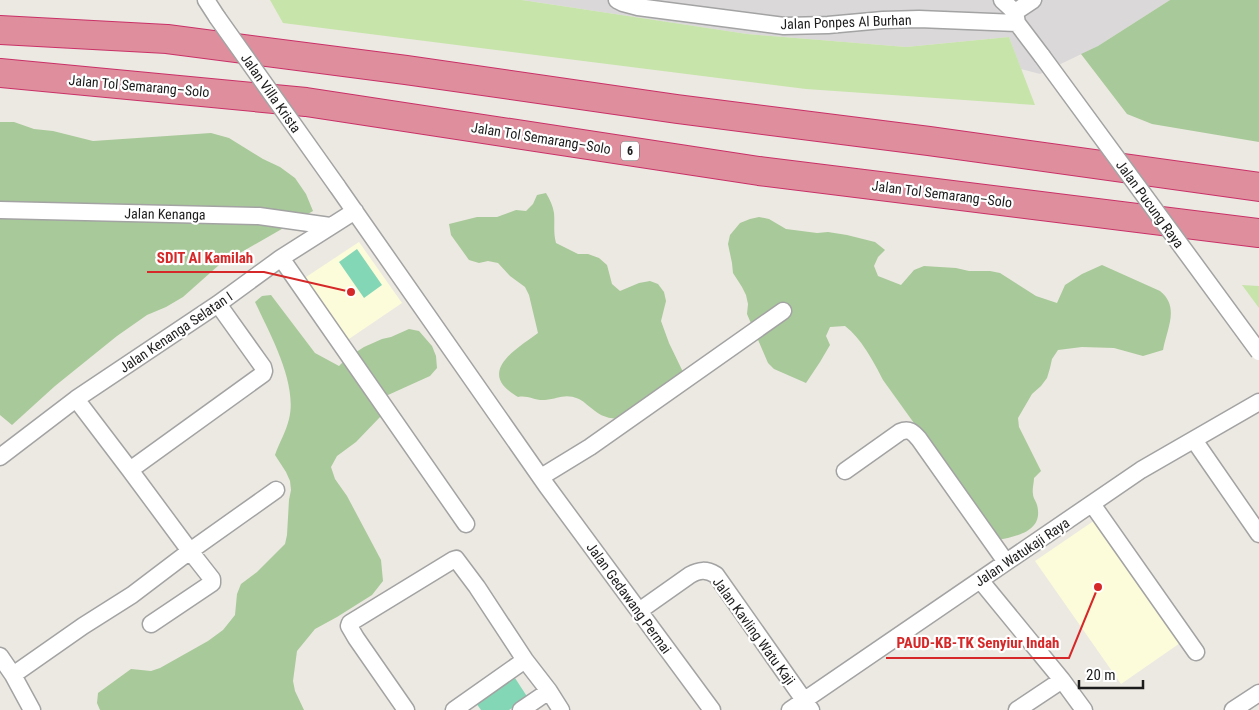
<svg xmlns="http://www.w3.org/2000/svg" width="1259" height="710" viewBox="0 0 1259 710" font-family="'Roboto Condensed',sans-serif">
<style>
.residential{fill:#dad8d9}
.education{fill:#fcfcdb}
.grass{fill:#c7e4aa}
.forest{fill:#a8c999}
.pitch{fill:#84d7b6}
.lines{fill:none;stroke-linecap:round;stroke-linejoin:round}
.minor-casing{stroke:#a3a3a3;stroke-width:19}
.motorway-casing{stroke:#c93066;stroke-width:30}
.minor{stroke:#fff;stroke-width:16}
.motorway{stroke:#df8e9e;stroke-width:28}
.minor-bridge-casing{stroke:#a3a3a3;stroke-width:19;stroke-linecap:butt}
.minor-bridge{stroke:#fff;stroke-width:16}
.labels{text-anchor:middle;dominant-baseline:central;stroke-width:4.5;stroke-linejoin:round;paint-order:stroke}
.shield{fill:#fff;stroke:#606060;stroke-width:1}
.shield-label{font-size:12px;font-weight:bold;fill:#1c1c1c}
.street-label{font-size:14px;fill:#1c1c1c;stroke:#fff}
.leader{fill:none;stroke:#d62828;stroke-width:2}
.callout-dot{fill:#d62828;stroke:#fff;stroke-width:2}
.callout-label{font-size:15px;text-anchor:middle;font-weight:bold;fill:#d62828;stroke:#fff;stroke-width:4.5;stroke-linejoin:round;paint-order:stroke}
</style>
<rect width="100%" height="100%" fill="#ece9e2"/>
<path class="residential" d="M522,0H1170L1098,46L1040,74L1021,69L1009,37L906,47L747,34Z"/>
<path class="education" d="M359,242L402,303L343,343L300,281Z
M1098,518L1183,641L1121,684L1035,561Z"/>
<path class="grass" d="M270,0H522L747,34L906,47L1009,37L1035,105L806,89L283,23Z
M1242,285L1259,286V308Z"/>
<path class="forest" d="M1170,0H1259V142L1152,124L1127,114L1081,54L1098,46Z
M0,122H14L34,129L53,131L93,141L211,133L229,138L263,159L280,167L295,178L306,194L313,211L219,265L183,297L166,307L147,315L117,336L55,386L12,425L0,415Z
M546,193C550,200 553,206 554,213C555,224 553,232 556,243L578,254H588L599,258L607,265L612,284L620,291L639,283L650,281L658,284L664,292L666,301L661,321L669,343L683,372L624,419C614,419 603,418 595,411C589,407 585,402 579,399C564,393 559,399 545,400C535,401 528,395 518,397C513,394 507,390 503,385C487,364 524,344 538,333L529,295L525,287L510,276L498,263L488,261L479,263L469,260L451,235L449,224L477,217H497L516,210L526,211L533,204L537,195Z
M759,217L769,219L786,229L817,233L828,232L847,235L875,242L885,250L878,257L874,266L878,276L901,285L914,270L924,266L956,268L969,271H990L1000,273L1036,296L1057,303L1065,285L1082,274L1102,265L1160,291C1180,307 1167,328 1163,350L1143,356L1114,348L1082,347L1058,350L1052,359L1050,368L1047,378L1041,386L1032,394L1018,418L1019,427L1041,471L1034,478C1034,483 1032,489 1033,494C1033,498 1036,501 1037,505C1044,531 1017,536 998,540L883,380C874,362 861,338 845,326L830,327L826,336L830,345L820,362L806,383L774,369L768,363L747,314L748,304L746,295L742,287L733,273L732,263L728,244L730,235L740,223L750,219Z
M271,295L315,353L339,366L347,358L364,347L382,339L391,337L409,329L419,331L432,346L436,356L437,368L430,376L388,395L381,416L356,442L337,456L331,467L335,479L347,496L381,560L383,581L372,595L337,617L315,629L297,651L293,681L295,691L304,710H100L97,703L98,693L131,669L151,671L160,668L208,641L223,630L235,615L237,594L241,584L257,572L285,544L287,535L289,500L291,490L290,481L286,472L275,455C279,443 286,432 289,419C298,384 270,334 255,302L262,296Z"/>
<path class="pitch" d="M357,249L382,285L364,298L339,262Z
M515,678L528,698L509,710H481L476,703Z"/>
<g class="lines">
<defs>
<path id="minor" d="M206,0L217,17
M617,0L623,3L638,7L784,26L828,25L883,20L919,19L1017,23
M1002,0L1015,12L1017,23L1042,56
M1015,12L1033,0
M337,186L546,485L712,710
M0,210L259,216L330,226
M281,258L466,524
M1194,440L1259,534
M0,457L76,399L218,304L281,258L355,211
M130,470L263,374L264,371L263,367L218,304
M845,471L900,432C909,428 913,432 919,439L1006,562
M541,477L590,447L783,311
M1092,504L1196,652
M980,580L1062,680L1084,710
M639,611L690,575C699,570 706,569 716,575L811,710
M151,624L212,583V579L190,551L276,490
M0,656L13,675L32,710
M13,675L83,626L132,595L190,551L130,470L76,399
M406,710L356,638L349,626L350,623L453,560L456,559L477,587L525,660L549,691
M454,710L525,660
M521,710L549,691L561,710
M790,710L1141,470L1259,402
M1017,710L1062,680
M1233,710L1259,693"/>
<path id="motorway" d="M0,30L167,39L406,70L677,109L929,141L1259,187
M0,73L306,102L759,171L1259,233"/>
</defs>
<use href="#minor" class="minor-casing"/>
<use href="#motorway" class="motorway-casing"/>
<use href="#minor" class="minor"/>
<use href="#motorway" class="motorway"/>
<defs>
<path id="minor-bridge" d="M217,17L337,186
M1042,56L1259,352"/>
</defs>
<use href="#minor-bridge" class="minor-bridge-casing"/>
<use href="#minor-bridge" class="minor-bridge"/>
</g>
<g class="labels">
<rect class="shield" x="621" y="141.5" width="18" height="19" rx="4"/>
<g class="shield-label">
<text x="630" y="151">6</text>
</g>
<g class="street-label">
<text transform="translate(846 22) rotate(-2)">Jalan Ponpes Al Burhan</text>
<text transform="translate(139 86) rotate(5)">Jalan Tol Semarang–Solo</text>
<text transform="translate(271 93) rotate(55)">Jalan Villa Krista</text>
<text transform="translate(541 138) rotate(9)">Jalan Tol Semarang–Solo</text>
<text transform="translate(942 194) rotate(7)">Jalan Tol Semarang–Solo</text>
<text transform="translate(1150 204) rotate(54)">Jalan Pucung Raya</text>
<text transform="translate(165 214) rotate(1)">Jalan Kenanga</text>
<text transform="translate(176 332) rotate(-34)">Jalan Kenanga Selatan I</text>
<text transform="translate(1022 552) rotate(-34)">Jalan Watukaji Raya</text>
<text transform="translate(629 598) rotate(54)">Jalan Gedawang Permai</text>
<text transform="translate(754 631) rotate(54)">Jalan Kavling Watu Kaji</text>
</g>
</g>
<path class="leader" d="M351 292L264 272H147M1098 587L1069 658H886"/>
<g class="callout-dot">
<circle cx="351" cy="292" r="5"/>
<circle cx="1098" cy="587" r="5"/>
</g>
<g class="callout-label">
<text x="205" y="263">SDIT Al Kamilah</text>
<text x="978" y="648">PAUD-KB-TK Senyiur Indah</text>
</g>
<path d="M1079 680v8h64v-8" fill="none" stroke="#1c1c1c" stroke-width="2.5"/>
<text x="1086" y="680" font-size="15" fill="#1c1c1c" stroke="#ffffff" stroke-width="4" paint-order="stroke">20 m</text>
</svg>
